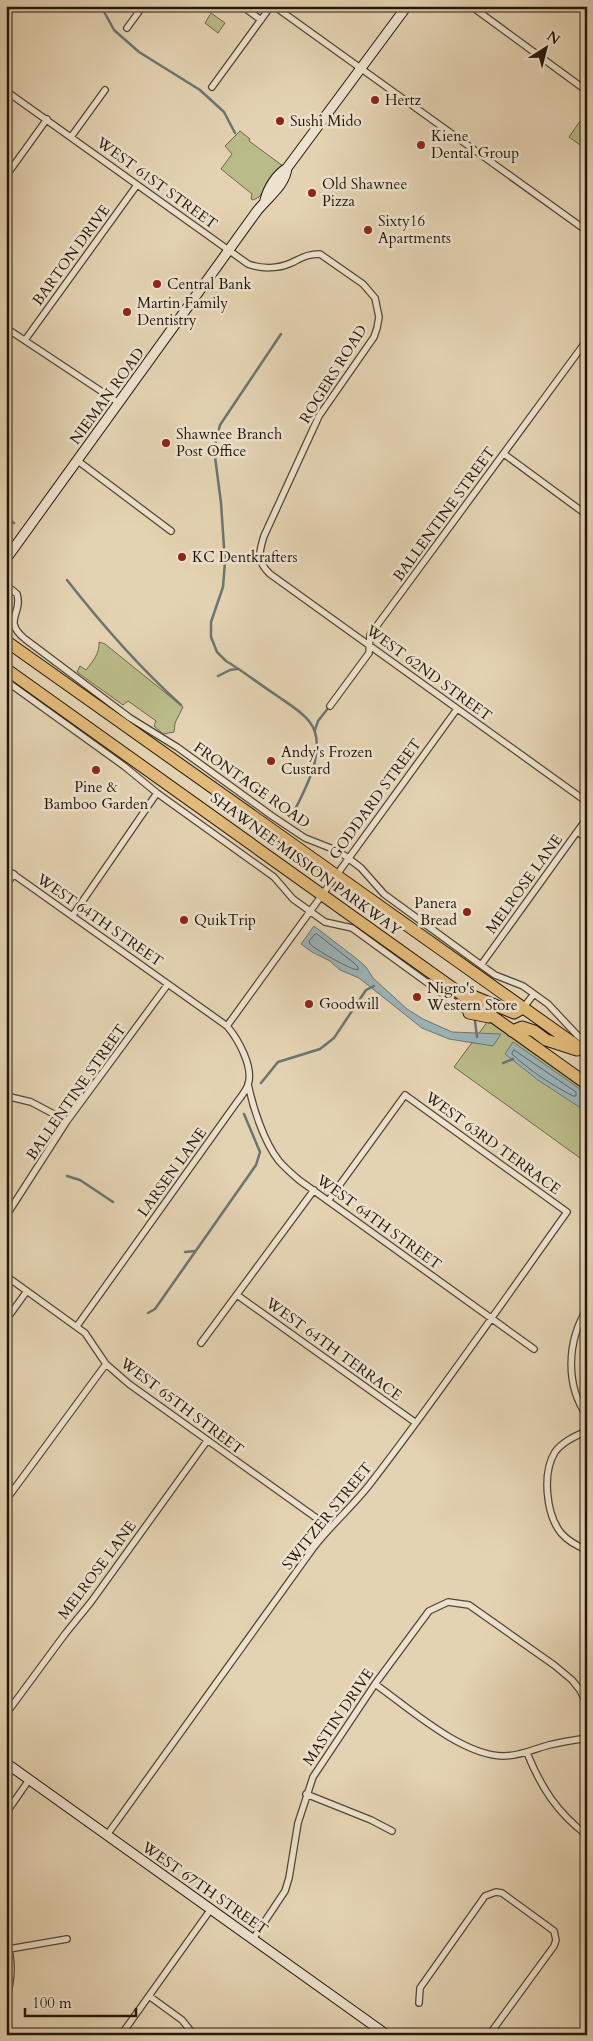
<svg xmlns="http://www.w3.org/2000/svg" width="593" height="2041" viewBox="0 0 593 2041" font-family="Cardo,serif">
<style>
.green{fill:#b9bb88;stroke:#6e6949}
.water{fill:#9bb4b8;stroke:#6b7572}
.lines{fill:none;stroke-linecap:round;stroke-linejoin:round}
.shore{stroke:#5e6661;stroke-width:1}
.stream{stroke:#6b7572;stroke-width:2.5}
.street-casing{stroke:#524634;stroke-width:8}
.secondary-casing{stroke:#22170a;stroke-width:11}
.highway-casing{stroke:#22170a;stroke-width:13}
.street{stroke:#ede2cd;stroke-width:5.5}
.secondary{stroke:#ede2cd;stroke-width:9}
.highway{stroke:#e2ba79;stroke-width:11}
.poi-dot{fill:#8f2418;stroke:#ede2cd;stroke-width:2}
.labels{text-anchor:middle;dominant-baseline:central;stroke-width:5;stroke-linejoin:round;paint-order:stroke}
.poi-label{font-size:15px;fill:#22170a;stroke:#ede2cd;text-anchor:start}
.street-label{font-size:15px;fill:#22170a;stroke:#ede2cd}
</style>
<rect width="100%" height="100%" fill="#e4d3b2"/>
<filter id="stains"><feTurbulence type="fractalNoise" baseFrequency=".004" numOctaves="4"/><feColorMatrix values="0 0 0 0 .2 0 0 0 0 .09 0 0 0 0 .02 0 0 0 .5 -.17"/></filter>
<radialGradient id="worn" r=".72"><stop offset=".6" stop-color="#630" stop-opacity="0"/><stop offset="1" stop-color="#630" stop-opacity=".3"/></radialGradient>
<path class="green" d="M211,13L225,23L218,33L205,23Z
M587,111V150L569,137Z
M240,131L250,139L249,141L283,166L259,197L253,200L251,199L252,194L221,169L232,154L225,146Z
M99,642L105,644L183,707L175,723L174,732L163,734L154,726L156,721L128,701L123,705L77,672L80,666L86,670C93,661 100,653 99,642Z
M488,1021L587,1092V1163L454,1067Z"/>
<path class="water" d="M314,926L357,959L366,967L373,978L407,1009L423,1019L452,1032L501,1034L493,1046L449,1039L422,1028L359,978L340,970L330,961L312,952L301,944Z
M513,1042L587,1094V1112L538,1080L505,1054Z"/>
<g class="lines">
<path class="shore" d="M317,934L354,963L358,967V970C351,970 316,950 310,944L309,941L314,935Z
M514,1050L576,1092V1096H573C552,1085 530,1071 512,1054Z"/>
<path class="stream" d="M101,6L114,30L139,52L200,90L224,112L235,133
M281,334L220,425L214,449L221,503L225,562L223,587L211,622V637L217,652L226,661C243,671 259,684 276,695C287,703 300,710 309,721C330,747 304,792 291,817
M6,518L14,523
M67,580C103,626 138,666 181,705
M218,676L230,670L237,669
M315,730L318,721L329,707
M475,1021L477,1037
M503,1063L513,1059
M261,1083L278,1062L320,1049L334,1038L366,990L374,986
M67,1176L80,1180L113,1202
M185,1252L195,1251
M148,1313L155,1309L256,1165L260,1152L244,1114
M278,2033L280,2035"/>
<defs>
<path id="street" d="M242,6L261,20
M274,6L587,231
M471,6L587,91
M127,28L143,6
M212,87L271,6
M6,91L248,264C261,269 278,269 291,263C302,258 307,254 320,254L363,284L375,298L379,317L377,328L374,337L319,416L264,536C259,552 256,561 270,574L587,802
M71,137L105,90
M6,176L47,119
M6,328L119,403
M25,340L137,185
M504,454L587,515
M78,461L171,531
M6,585L17,594C23,614 2,620 25,639L130,718L177,747L272,816L305,838L338,851L348,858L361,868L384,894L481,965L495,975L523,986L548,1004L578,1036L587,1042
M6,681L124,766L157,793L274,877L293,899L325,922L352,928L469,1013
M330,706L369,653L370,635L587,340
M577,832L587,838
M6,869L227,1026C238,1039 254,1067 248,1085C246,1090 241,1097 237,1102L77,1326
M6,885L14,874
M73,915L157,793
M481,965L587,818
M523,1008L534,994
M227,1026L457,709
M248,1084C253,1108 264,1142 279,1161C285,1168 292,1174 299,1180L534,1349
M6,1096L31,1102L67,1121
M6,1216L67,1121L168,984
M6,1276L85,1333L106,1364L129,1384L329,1527
M237,1295L416,1423
M587,1309C567,1341 565,1385 587,1416
M6,1320L27,1291
M201,1343L314,1190
M587,1431C575,1436 562,1442 555,1452C542,1473 546,1514 561,1533C568,1541 577,1546 587,1550
M6,1500L106,1364
M375,1684C409,1708 462,1756 504,1756C520,1756 534,1749 549,1745C561,1742 574,1740 587,1738
M6,1714L65,1634L91,1602L207,1441
M527,1753C541,1787 557,1813 587,1835
M306,1794L371,1820L392,1831
M6,1813L29,1780
M107,1835L314,1547C331,1525 353,1506 370,1484C438,1396 502,1303 567,1212L405,1095L328,1201
M6,1939C13,1959 12,1980 6,2000
M253,1939L285,1891L289,1878L298,1823L313,1777L375,1684L429,1611L448,1602L469,1605L554,1665L572,1680L580,1690L587,1704
M9,1949L67,1939
M149,1996L182,2020L194,2035
M419,2003L420,1988L485,1896L496,1892L502,1893L554,1931L556,1940L554,1946L489,2035
M121,2035L211,1909"/>
<path id="secondary" d="M265,200C268,188 276,175 287,168L407,6
M6,559L257,211C268,197 285,186 287,168
M6,1763L387,2035"/>
<path id="highway" d="M6,641L587,1053
M6,669L587,1084
M468,994L514,1013L523,1008
M469,1013L489,1017
M512,1031L522,1027L534,1031L546,1040L577,1050"/>
</defs>
<use href="#street" class="street-casing"/>
<use href="#secondary" class="secondary-casing"/>
<use href="#highway" class="highway-casing"/>
<use href="#street" class="street"/>
<use href="#secondary" class="secondary"/>
<use href="#highway" class="highway"/>
</g>
<g class="poi-dot">
<circle cx="375" cy="100" r="5"/>
<circle cx="280" cy="121" r="5"/>
<circle cx="421" cy="145" r="5"/>
<circle cx="312" cy="193" r="5"/>
<circle cx="368" cy="230" r="5"/>
<circle cx="157" cy="284" r="5"/>
<circle cx="127" cy="312" r="5"/>
<circle cx="166" cy="443" r="5"/>
<circle cx="182" cy="557" r="5"/>
<circle cx="271" cy="761" r="5"/>
<circle cx="96" cy="770" r="5"/>
<circle cx="467" cy="912" r="5"/>
<circle cx="184" cy="920" r="5"/>
<circle cx="417" cy="997" r="5"/>
<circle cx="309" cy="1004" r="5"/>
</g>
<g class="labels">
<g class="poi-label">
<text x="385" y="100">Hertz</text>
<text x="290" y="121">Sushi Mido</text>
<text x="431" y="136">Kiene<tspan x="431" dy="17">Dental Group</tspan></text>
<text x="322" y="184">Old Shawnee<tspan x="322" dy="17">Pizza</tspan></text>
<text x="378" y="221">Sixty16<tspan x="378" dy="17">Apartments</tspan></text>
<text x="167" y="284">Central Bank</text>
<text x="137" y="303">Martin Family<tspan x="137" dy="17">Dentistry</tspan></text>
<text x="176" y="434">Shawnee Branch<tspan x="176" dy="17">Post Office</tspan></text>
<text x="192" y="557">KC Dentkrafters</text>
<text x="281" y="752">Andy's Frozen<tspan x="281" dy="17">Custard</tspan></text>
<text x="96" y="787" text-anchor="middle">Pine &amp;<tspan x="96" dy="17">Bamboo Garden</tspan></text>
<text x="457" y="903" text-anchor="end">Panera<tspan x="457" dy="17">Bread</tspan></text>
<text x="194" y="920">QuikTrip</text>
<text x="427" y="988">Nigro's<tspan x="427" dy="17">Western Store</tspan></text>
<text x="319" y="1004">Goodwill</text>
</g>
<g class="street-label">
<text transform="translate(157 183) rotate(36)">WEST 61ST STREET</text>
<text transform="translate(71 255) rotate(-54)">BARTON DRIVE</text>
<text transform="translate(333 374) rotate(-58)">ROGERS ROAD</text>
<text transform="translate(107 396) rotate(-54)">NIEMAN ROAD</text>
<text transform="translate(444 514) rotate(-54)">BALLENTINE STREET</text>
<text transform="translate(429 673) rotate(36)">WEST 62ND STREET</text>
<text transform="translate(252 785) rotate(35)">FRONTAGE ROAD</text>
<text transform="translate(375 799) rotate(-54)">GODDARD STREET</text>
<text transform="translate(306 864) rotate(36)">SHAWNEE MISSION PARKWAY</text>
<text transform="translate(524 884) rotate(-54)">MELROSE LANE</text>
<text transform="translate(100 920) rotate(35)">WEST 64TH STREET</text>
<text transform="translate(76 1092) rotate(-55)">BALLENTINE STREET</text>
<text transform="translate(493 1143) rotate(36)">WEST 63RD TERRACE</text>
<text transform="translate(172 1172) rotate(-54)">LARSEN LANE</text>
<text transform="translate(379 1222) rotate(36)">WEST 64TH STREET</text>
<text transform="translate(334 1349) rotate(36)">WEST 64TH TERRACE</text>
<text transform="translate(182 1406) rotate(37)">WEST 65TH STREET</text>
<text transform="translate(327 1516) rotate(-51)">SWITZER STREET</text>
<text transform="translate(97 1570) rotate(-53)">MELROSE LANE</text>
<text transform="translate(338 1717) rotate(-56)">MASTIN DRIVE</text>
<text transform="translate(205 1888) rotate(35)">WEST 67TH STREET</text>
</g>
</g>
<rect width="593" height="2041" fill="none" stroke="#e4d3b2" stroke-width="25"/>
<rect x="8" y="8" width="578" height="2026" fill="none" stroke="#22170a" stroke-width="2.5"/>
<rect x="12" y="12" width="568" height="2016" fill="none" stroke="#22170a"/>
<g transform="translate(546 48) rotate(36)" stroke="#ede2cd" stroke-width="4" paint-order="stroke">
<path d="M0-4L9 19L0 12L-9 19Z" fill="#22170a"/>
<text y="-8" font-size="14" font-weight="bold" text-anchor="middle" fill="#22170a">N</text>
</g>
<path d="M25 2008v8h111v-8" fill="none" stroke="#22170a" stroke-width="2.5"/>
<text x="32" y="2008" font-size="15" fill="#22170a" stroke="#ede2cd" stroke-width="4" paint-order="stroke">100 m</text>
<rect width="100%" height="100%" filter="url(#stains)"/>
<rect width="100%" height="100%" fill="url(#worn)"/>
</svg>
